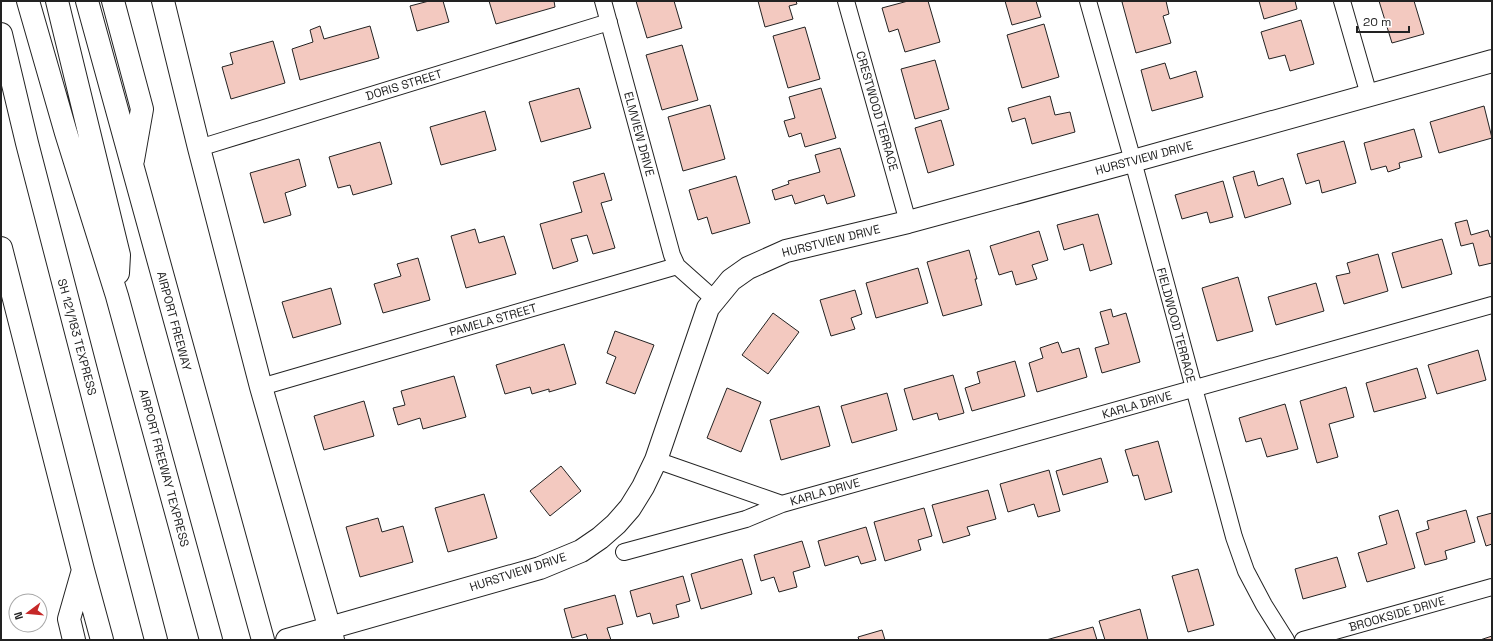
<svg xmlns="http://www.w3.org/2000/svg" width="1493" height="641" viewBox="0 0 1493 641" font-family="'Space Grotesk',sans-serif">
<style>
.building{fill:#f3c9c0;stroke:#222}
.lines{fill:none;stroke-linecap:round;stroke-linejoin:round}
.street-casing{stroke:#222;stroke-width:18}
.secondary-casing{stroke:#222;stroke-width:24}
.highway-casing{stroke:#222;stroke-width:24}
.street{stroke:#fff;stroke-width:16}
.secondary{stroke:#fff;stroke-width:22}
.highway{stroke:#fff;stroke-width:22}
.labels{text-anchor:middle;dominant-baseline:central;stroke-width:3;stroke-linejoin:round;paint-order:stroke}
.street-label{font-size:12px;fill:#222;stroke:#fff}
</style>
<rect width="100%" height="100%" fill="#fff"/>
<path class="building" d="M429,1H443L449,22L417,31L410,6Z
M489,1H554L555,7L496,24Z
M636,1H674L682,28L647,38Z
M758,1H796L797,4L789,6L793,19L765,27Z
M908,1H928L940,42L905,52L898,29L889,32L882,8Z
M1005,1H1036L1041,17L1012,25Z
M1125,1H1166L1169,14L1163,16L1171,43L1136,53L1122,2Z
M1259,1H1295L1297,9L1264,19Z
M1379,1H1414L1424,34L1392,43Z
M1301,20L1314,64L1290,71L1285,55L1269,59L1261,32Z
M1044,24L1059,77L1022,88L1007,35Z
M320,26L324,39L370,26L379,58L300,80L292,49L313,42L310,30Z
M805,27L820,79L788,88L773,36Z
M273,41L285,83L231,99L222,67L233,64L230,53Z
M682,45L698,100L662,110L646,55Z
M935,60L949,109L915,119L901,69Z
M1165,63L1170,79L1196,71L1203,97L1152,111L1141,70Z
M579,88L591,128L541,142L529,102Z
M821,88L836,138L805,147L801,133L789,137L784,121L795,118L789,97Z
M1050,96L1055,115L1070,112L1075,132L1032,144L1025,118L1012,122L1008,108Z
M710,105L725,159L683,171L668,117Z
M1484,106L1492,138L1439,153L1430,122Z
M485,111L496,150L441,165L430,127Z
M941,120L954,165L928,173L915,128Z
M1414,129L1422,157L1399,163L1400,168L1388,172L1386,166L1371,170L1364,143Z
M1344,141L1356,183L1322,193L1319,180L1306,184L1297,154Z
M380,142L392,184L353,195L350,185L338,188L329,157Z
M840,148L855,196L827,204L824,195L795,204L792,195L775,200L772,190L789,184L788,181L820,172L815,155Z
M299,159L306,186L285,193L291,215L264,223L250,173Z
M1254,171L1258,186L1283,178L1291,204L1245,218L1233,177Z
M604,173L612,200L601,203L615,248L593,254L587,235L571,239L578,261L553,269L540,224L582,212L573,182Z
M736,176L750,223L712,234L707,217L698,220L689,190Z
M1223,181L1233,217L1210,223L1207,212L1182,219L1175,195Z
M1098,214L1112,264L1090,271L1083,244L1064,250L1057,225Z
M1467,220L1471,235L1488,230L1490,237H1492V263L1479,266L1473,243L1461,246L1455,223Z
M475,229L479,243L504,236L516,274L466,288L451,236Z
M1039,231L1048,260L1032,265L1037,279L1016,285L1012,271L999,275L990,246Z
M1442,239L1452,274L1402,288L1392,253Z
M969,250L977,279H975L982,305L943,316L927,262Z
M1378,254L1388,291L1344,304L1336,276L1350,273L1347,263Z
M418,258L430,300L383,313L374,284L401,276L397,264Z
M918,268L928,303L876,318L866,283Z
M1238,277L1253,331L1217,341L1202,288Z
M1316,283L1324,311L1276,325L1268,297Z
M331,288L341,324L293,338L282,302Z
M855,290L862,314L851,318L855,329L831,336L820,300Z
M1111,309L1113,317L1126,313L1140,362L1102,373L1095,348L1109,344L1100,312Z
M773,313L799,332L768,374L742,355Z
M615,331L654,345L635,394L606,383L616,357L607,353Z
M1058,342L1062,353L1079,348L1087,377L1037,392L1029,363L1043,358L1040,348Z
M564,344L576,384L549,392V389L532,394L530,387L505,394L496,365Z
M1478,350L1486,380L1437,394L1428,365Z
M1015,361L1025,396L972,411L965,388L980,383L977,372Z
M1417,368L1426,398L1374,412L1366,383Z
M953,375L964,413L939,420L937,413L913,420L904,389Z
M454,376L466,417L423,429L420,418L398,425L393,408L405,405L401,391Z
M1346,387L1354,417L1329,424L1338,457L1317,463L1300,401Z
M727,388L761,402L741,452L707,438Z
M887,393L897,430L852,443L841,406Z
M364,401L374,436L324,450L314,416Z
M1285,404L1298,449L1267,457L1261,438L1246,442L1239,418Z
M819,406L830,446L781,460L770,420Z
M1158,441L1172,492L1145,500L1138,475L1133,476L1125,450Z
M1101,458L1108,482L1063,495L1056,471Z
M561,466L581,491L550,516L530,491Z
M1049,470L1060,511L1038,517L1034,504L1008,512L1000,484Z
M988,490L996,519L967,527L970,535L943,543L932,505Z
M484,494L497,538L448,552L435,508Z
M924,508L932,536L918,540L921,550L885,561L874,522Z
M1398,510L1415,568L1367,582L1358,553L1387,544L1379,516Z
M1466,510L1475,542L1445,551L1447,559L1425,565L1416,533L1429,529L1427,521Z
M1492,513V544L1486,546L1477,517Z
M378,518L382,532L403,526L413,562L360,577L346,527Z
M866,527L876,560L861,564L858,556L825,566L818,541Z
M802,541L810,567L793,572L797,587L779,592L774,577L761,581L754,555Z
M1337,557L1346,587L1303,599L1295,569Z
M742,559L752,594L701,609L691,574Z
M1198,569L1214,625L1188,632L1172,576Z
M683,576L690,601L676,605L679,617L653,624L650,613L637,617L630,591Z
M615,595L623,624L607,628L611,640H588L586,634L572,638L564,609Z
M1140,609L1148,640H1105L1099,621Z
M1093,627L1097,640H1046Z
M882,630L885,640H859L858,637Z
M1492,636V640H1480Z"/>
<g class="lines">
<defs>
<path id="street" d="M603,1L672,255L677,266L714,299
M846,1L908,222
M1088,1L1133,161L1234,537L1246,571L1264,605L1286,640
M1342,1L1369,95
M199,148L609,22
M261,387L677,266
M656,460L782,504L1492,305
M624,552L746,519L782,504
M1303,640L1492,587"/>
<path id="secondary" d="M163,1L199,148L261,387L333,640
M287,640L540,568L581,551L600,538L616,524L630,508L643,487L656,460L708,308L731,280L748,268L786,251L908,222L1133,161L1492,61"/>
<path id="highway" d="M28,1L66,133L117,296L211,640
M57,1L119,255L118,273
M87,1L263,640
M113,1L142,109L133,160
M1,34L27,143L156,640
M1,248L83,570L102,640
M74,640L69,619L83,570"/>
</defs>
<use href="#street" class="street-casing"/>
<use href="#secondary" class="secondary-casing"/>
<use href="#highway" class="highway-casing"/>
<use href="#street" class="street"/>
<use href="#secondary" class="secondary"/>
<use href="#highway" class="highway"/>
</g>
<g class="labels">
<g class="street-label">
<text transform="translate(404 85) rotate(-17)">DORIS STREET</text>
<text transform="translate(877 111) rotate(74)">CRESTWOOD TERRACE</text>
<text transform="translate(639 134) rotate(75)">ELMVIEW DRIVE</text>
<text transform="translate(1144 158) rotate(-15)">HURSTVIEW DRIVE</text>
<text transform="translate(831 241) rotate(-14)">HURSTVIEW DRIVE</text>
<text transform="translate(493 320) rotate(-16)">PAMELA STREET</text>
<text transform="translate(174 321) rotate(75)">AIRPORT FREEWAY</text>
<text transform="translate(1176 325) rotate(75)">FIELDWOOD TERRACE</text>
<text transform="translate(77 337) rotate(75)">SH 121/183 TEXPRESS</text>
<text transform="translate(1137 405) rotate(-16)">KARLA DRIVE</text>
<text transform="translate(164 468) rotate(75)">AIRPORT FREEWAY TEXPRESS</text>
<text transform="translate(825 492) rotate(-16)">KARLA DRIVE</text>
<text transform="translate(518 572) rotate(-18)">HURSTVIEW DRIVE</text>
<text transform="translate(1397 614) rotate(-16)">BROOKSIDE DRIVE</text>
</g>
</g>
<rect width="1493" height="641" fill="none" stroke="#222222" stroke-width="4"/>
<g transform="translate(28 613) rotate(254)"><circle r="19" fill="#ffffff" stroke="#a7a7a7"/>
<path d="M0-3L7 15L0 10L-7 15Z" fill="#c62828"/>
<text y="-6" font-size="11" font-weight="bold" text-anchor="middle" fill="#222222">N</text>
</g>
<path d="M1357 26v6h52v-6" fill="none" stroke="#222222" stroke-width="2"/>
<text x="1363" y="26" font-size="12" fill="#222222" stroke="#ffffff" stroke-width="3" paint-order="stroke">20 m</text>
</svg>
